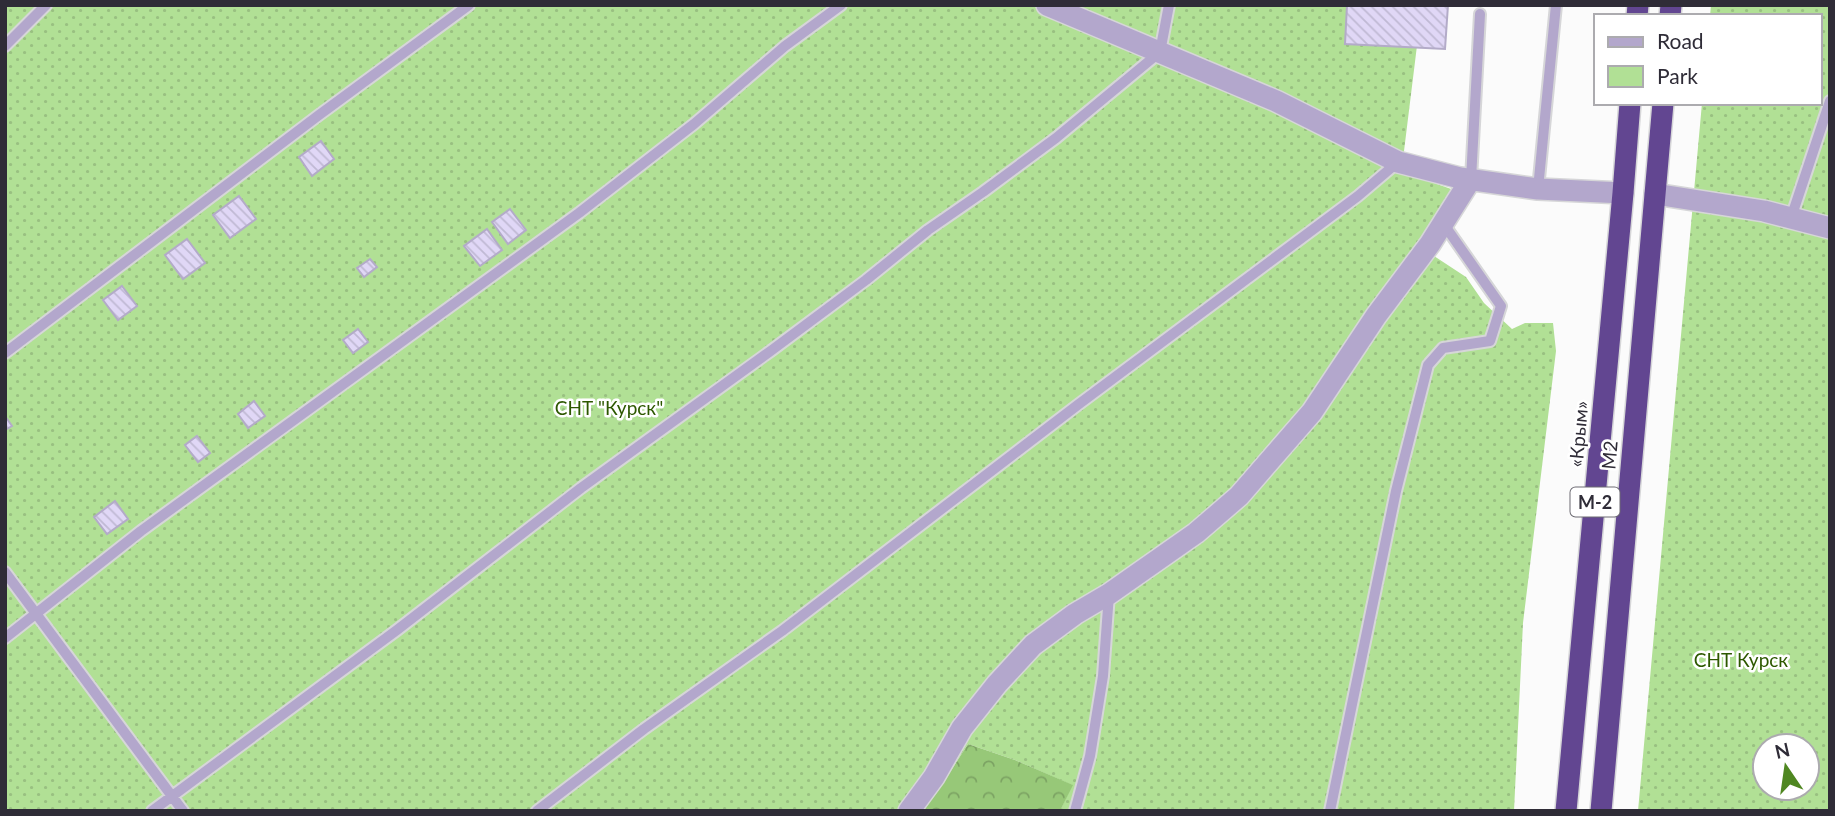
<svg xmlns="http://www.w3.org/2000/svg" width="1835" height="816" viewBox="0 0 1835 816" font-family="Lato,sans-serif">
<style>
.green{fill:url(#green-dots);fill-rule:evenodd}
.forest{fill:url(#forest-crowns)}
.building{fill:url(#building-back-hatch);stroke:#b3abc8;stroke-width:2}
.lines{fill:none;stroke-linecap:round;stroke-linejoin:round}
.lane-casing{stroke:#d6d6d8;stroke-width:14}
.street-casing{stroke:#d6d6d8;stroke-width:24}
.highway-casing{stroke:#d6d6d8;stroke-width:24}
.lane{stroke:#b3a7cc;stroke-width:10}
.street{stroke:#b3a7cc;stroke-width:21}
.highway{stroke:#624691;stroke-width:21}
.labels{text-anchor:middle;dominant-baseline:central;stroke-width:5;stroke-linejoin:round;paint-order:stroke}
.shield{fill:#fff;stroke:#6d6b73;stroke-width:2}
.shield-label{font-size:18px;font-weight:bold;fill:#2f2c37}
.park-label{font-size:19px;fill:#2d5800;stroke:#fff}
.street-label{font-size:19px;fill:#2f2c37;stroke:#fff}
</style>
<defs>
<pattern id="green-dots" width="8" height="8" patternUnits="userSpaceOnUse" patternTransform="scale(1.75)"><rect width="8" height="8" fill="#b1e095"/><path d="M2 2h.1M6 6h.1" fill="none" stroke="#99c081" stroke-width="1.8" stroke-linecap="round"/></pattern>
<pattern id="forest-crowns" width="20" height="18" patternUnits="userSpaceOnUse" patternTransform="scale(1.75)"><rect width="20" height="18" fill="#97c878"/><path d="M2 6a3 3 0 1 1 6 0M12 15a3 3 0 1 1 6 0" fill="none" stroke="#7ca363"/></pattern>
<pattern id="building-back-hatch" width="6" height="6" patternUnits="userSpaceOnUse" patternTransform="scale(1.75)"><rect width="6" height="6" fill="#e0d7f6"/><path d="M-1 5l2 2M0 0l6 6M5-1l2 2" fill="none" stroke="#c0b9d4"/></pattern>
</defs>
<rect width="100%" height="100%" fill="#fbfbfb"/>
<path class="green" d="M5,5H1422L1404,151L1400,171L1454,190L1434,256L1466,277L1484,303L1512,329L1525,323H1553L1556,351L1523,623L1514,811H1060L1072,785L1015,760L968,744L943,783L920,811H5Z
M1711,5H1830V811H1638L1702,103H1819V16H1710ZM1765,746H1807V788H1765Z"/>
<path class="forest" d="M968,744L1015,760L1073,785L1060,811H920L943,783Z"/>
<path class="building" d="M1347,5H1448L1445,49L1345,44Z
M321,141L334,159L312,176L299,157Z
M239,196L256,219L230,238L213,215Z
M510,209L526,230L508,244L492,222Z
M487,229L502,250L480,266L464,246Z
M187,239L205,263L183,279L165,255Z
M370,259L377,267L364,277L357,268Z
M122,286L137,306L118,320L103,300Z
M358,329L368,342L353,353L343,340Z
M254,401L265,416L248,428L238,414Z
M5,416L12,426L5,430Z
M197,436L210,453L198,462L185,445Z
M115,501L128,519L107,534L94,517Z"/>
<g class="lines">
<defs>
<path id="lane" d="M5,46L46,5
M1471,179L1480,14
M1538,189L1556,5
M1791,218L1830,101
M5,353L319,115L469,5
M5,572L183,811
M5,638L141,531L579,213L694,124L785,46L841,5
M152,811L397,630L581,488L772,350L866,280L928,230L983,192L1056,138L1160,52L1169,5
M537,811L644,729L782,631L1079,404L1358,196L1398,162
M1075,811L1090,756L1103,676L1109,594
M1330,811L1396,491L1428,365L1443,348L1490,341L1501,306L1443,223"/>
<path id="street" d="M1047,5L1276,101L1398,162L1460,178L1538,189L1623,193
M1655,194L1764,211L1830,228
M909,811L934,777L962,728L997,684L1033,645L1075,614L1109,594L1196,533L1239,496L1312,412L1376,316L1430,244L1471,179"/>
<path id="highway" d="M1637,16L1638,5
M1670,16L1671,5
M1566,811L1623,193L1630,103
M1601,811L1663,103"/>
</defs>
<use href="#lane" class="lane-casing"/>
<use href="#street" class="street-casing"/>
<use href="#highway" class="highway-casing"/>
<use href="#lane" class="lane"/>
<use href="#street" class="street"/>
<use href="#highway" class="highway"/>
</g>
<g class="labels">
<rect class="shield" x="1570.5" y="487.5" width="49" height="29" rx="5"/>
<g class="shield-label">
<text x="1595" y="502">М-2</text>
</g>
<g class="park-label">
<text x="609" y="407">СНТ "Курск"</text>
<text x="1741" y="659">СНТ Курск</text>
</g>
<g class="street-label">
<text transform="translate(1578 434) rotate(-85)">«Крым»</text>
<text transform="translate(1609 455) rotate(-85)">М2</text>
</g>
</g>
<rect width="1835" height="816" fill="none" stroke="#2f2c37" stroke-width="14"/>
<rect x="1594" y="14" width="228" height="91" fill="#ffffff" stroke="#acabaf" stroke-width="2"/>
<rect x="1608" y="37" width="35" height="10" fill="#b3a7cc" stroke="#acabaf" stroke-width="2"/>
<text x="1657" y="49" font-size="21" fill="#2f2c37">Road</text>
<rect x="1608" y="66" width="35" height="21" fill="#b1e095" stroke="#acabaf" stroke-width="2"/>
<text x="1657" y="84" font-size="21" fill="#2f2c37">Park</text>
<g transform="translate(1786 767) rotate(347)"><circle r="33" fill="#ffffff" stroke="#acabaf" stroke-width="2"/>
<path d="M0-5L12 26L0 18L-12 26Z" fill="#4f8721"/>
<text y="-10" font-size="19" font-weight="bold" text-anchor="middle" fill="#2f2c37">N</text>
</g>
</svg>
